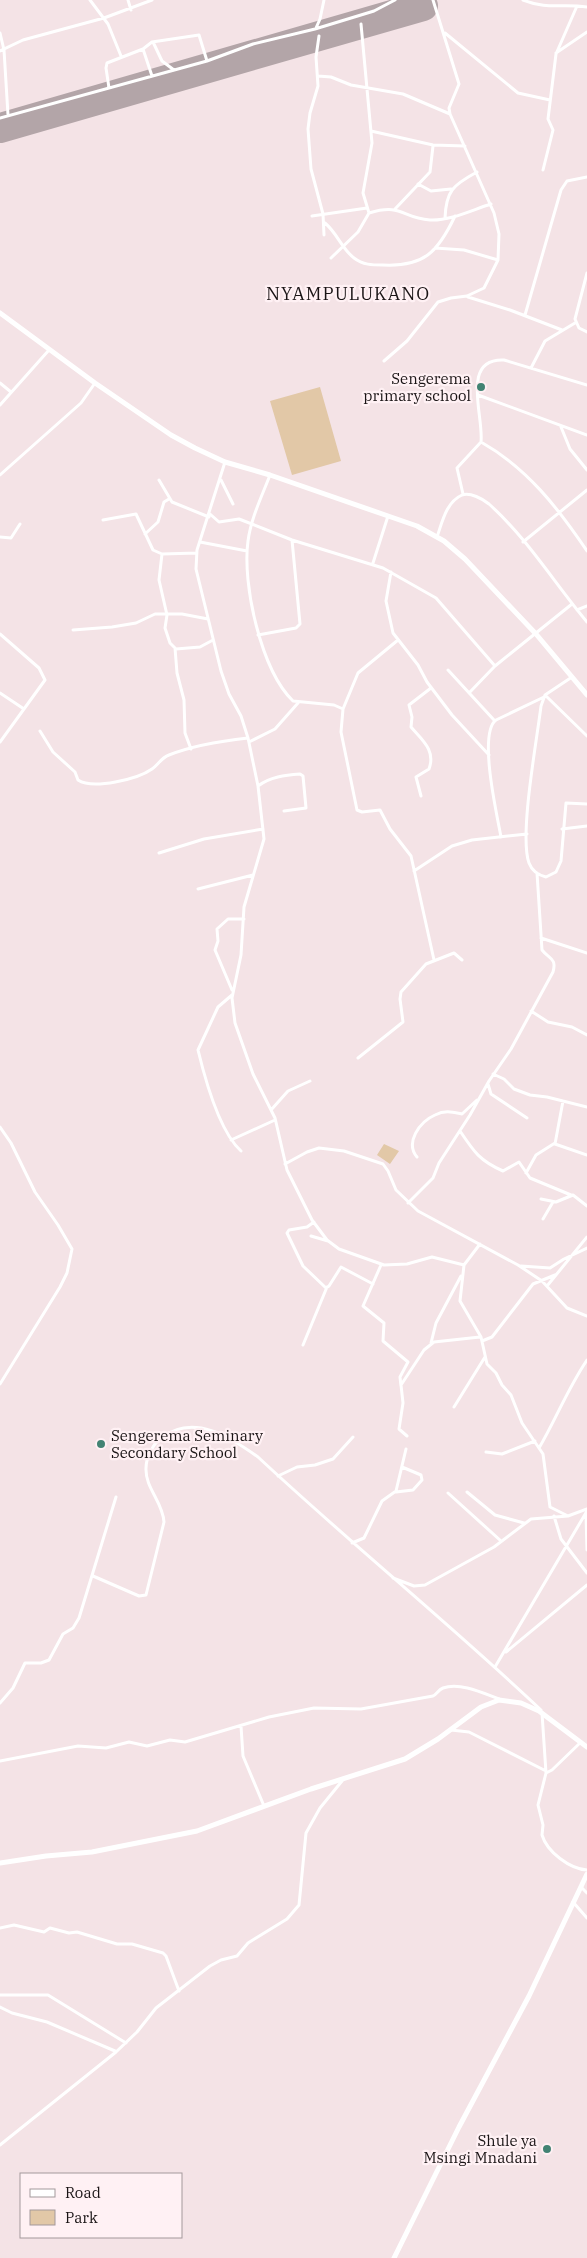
<svg xmlns="http://www.w3.org/2000/svg" width="587" height="2258" viewBox="0 0 587 2258" font-family="'IBM Plex Serif',serif">
<style>
.green{fill:#e2c8a7}
.lines{fill:none;stroke-linecap:round;stroke-linejoin:round}
.runway{stroke:#b3a5a8;stroke-width:30}
.street{stroke:#fff;stroke-width:3}
.secondary{stroke:#fff;stroke-width:5}
.poi-dot{fill:#428373;stroke:#fff1f4;stroke-width:2}
.labels{text-anchor:middle;dominant-baseline:central;stroke-width:4.5;stroke-linejoin:round;paint-order:stroke}
.poi-label{font-size:15px;fill:#1a1415;stroke:#fff1f4;text-anchor:end}
.quarter-label{font-size:18px;letter-spacing:1px;fill:#1a1415;stroke:#fff1f4}
</style>
<rect width="100%" height="100%" fill="#f4e3e6"/>
<path class="green" d="M320,387L341,461L292,475L270,401Z
M384,1144L399,1151L390,1164L377,1155Z"/>
<g class="lines">
<path class="runway" d="M0,128L423,6"/>
<path class="street" d="M90,0L108,24L121,56
M128,0L131,10
M523,0C548,10 562,3 587,7
M316,28L320,19L324,0
M0,33L4,50L8,115
M445,33L518,93L550,100
M319,36L316,57L318,86L310,113L308,129L311,169L323,214L324,235
M153,42L162,61L174,70
M143,49L152,76
M0,51L23,40L104,18L152,0
M556,53L587,32
M318,76L331,77L351,85L403,94L450,114
M109,88L106,68L107,63L143,49L152,42L199,35L207,61
M0,118L207,61L253,44L315,29L374,11L395,0
M371,131L433,145L465,146
M543,170L553,130L548,119L556,54L577,6
M418,184L431,191L451,189
M395,209L430,172L433,146
M369,213C403,203 401,218 430,220C450,221 472,210 491,204
M312,216L367,208
M445,218C446,191 453,185 477,172
M325,223C337,233 342,249 354,258C363,265 372,265 383,265C424,267 438,252 455,216
M435,248L464,250L498,260
M331,258L358,232L369,213L363,193L372,143L361,24
M587,273L575,319L579,328L587,332
M468,297L510,310L562,330
M525,315L561,190L567,181L587,177
M384,361L407,341L438,302L451,298L467,296L484,288L498,260L499,234L494,213L450,114L449,108L459,84L433,0
M531,368L545,341L575,323
M0,383L11,392
M478,395L587,435
M0,405L49,350
M561,427L570,449L587,470
M481,442C527,468 558,508 587,551
M225,462L197,550L196,569L221,671L229,694L241,716L248,738L258,786L264,839L244,907L241,955L232,998L235,1023L253,1074L275,1118L287,1170L312,1220L327,1240L339,1249L384,1265L407,1264L432,1257L464,1265
M0,475L81,403L95,383
M270,475C262,496 251,518 248,541C242,584 261,670 293,701L334,705L343,709
M159,480L172,502L209,517
M221,480L233,504
M463,494L457,468L481,442C484,416 460,358 504,360L587,385
M210,514L219,522L239,519L292,540L383,568L436,598L495,666
M103,520L136,514L153,550L162,554L197,553
M145,534L158,522L164,502L169,499
M0,537L11,538L20,524
M437,537C442,523 446,502 462,495C470,492 483,499 489,504C527,538 555,584 587,622
M200,542L247,551
M523,542L587,490
M162,554L159,580L167,615L165,628L170,643L176,649L200,647L213,640
M373,563L388,516
M391,572L386,601L393,633L418,665L427,682L452,715L489,755
M577,610L587,606
M73,630L112,627L136,623L155,614H182L208,619
M0,634L39,668L45,680L0,742
M258,635L296,628L300,624L292,540
M398,640L358,673L343,709L341,732L357,810L362,812L380,810L390,829L411,856L434,960
M175,648L177,673L184,700L185,733L191,749
M448,670L494,720
M572,677L545,695L541,706C537,740 519,835 529,863C532,871 538,875 546,877L556,872L561,861L566,803L587,804
M0,693L24,709
M469,693L495,666L572,604
M545,695L587,736
M40,731L53,752L75,772L78,780C93,790 138,779 152,769C158,765 161,758 169,755C194,745 221,741 248,738
M249,742L275,729L298,703
M258,786C270,777 285,775 300,774L303,776L306,808L284,811
M421,796L416,777L429,769C436,750 422,740 411,727L412,717L409,705L431,688
M562,829L587,826
M501,837C497,815 478,733 496,720L544,697
M159,853L204,839L263,829
M414,871L452,846L472,840L527,834
M198,889L253,875
M541,938L587,953
M232,990L215,950L218,941L217,929L228,919H244
M232,995L218,1007L198,1050C205,1079 219,1131 241,1151
M531,1011L548,1022L572,1027L587,1035
M358,1058L403,1022L400,999L401,992L426,964L454,953L462,960
M493,1074L504,1079L514,1089L530,1095L547,1097L587,1107
M488,1084L491,1094L527,1118
M563,1101L555,1144L587,1155
M271,1110L288,1091L310,1081
M0,1127L11,1143L35,1192L58,1225L72,1249L67,1273L60,1287L0,1384
M460,1131C474,1152 480,1161 503,1171L519,1162L530,1178L571,1195
M231,1140L275,1120
M417,1157C405,1143 419,1122 435,1115C445,1110 452,1112 462,1114L477,1100
M285,1164L307,1152L319,1148L344,1151L383,1164L388,1171L396,1190L418,1211L518,1265L542,1281L567,1308L587,1316
M526,1173L536,1155L555,1143
M541,1199L556,1202L573,1195L587,1206
M408,1203L433,1178L439,1163L470,1115L489,1081L511,1049L553,972C557,958 549,959 542,950L537,873
M543,1219L553,1202
M314,1222L307,1227L289,1230L287,1233L303,1266L326,1288L329,1286L341,1267L373,1284
M311,1236L328,1241
M480,1244L464,1265L460,1301L481,1337L487,1364L496,1373L502,1385L511,1395L522,1423L543,1454L550,1507L568,1516
M381,1265L363,1306L384,1323L383,1341L408,1362L400,1377L401,1386
M521,1266L550,1268L564,1259L587,1248
M547,1286L587,1237
M482,1341L492,1337L533,1284L555,1275
M431,1343L436,1323L461,1276
M303,1345L327,1287
M454,1407L485,1357
M407,1436L399,1429L403,1403L401,1385L424,1350L434,1342L480,1337
M539,1448C556,1419 568,1388 587,1360
M486,1452L502,1454L535,1441
M278,1476L297,1467L315,1465L333,1459L353,1437
M396,1492L413,1490L422,1480L421,1475L402,1467
M467,1492L495,1515L524,1523
M448,1493L501,1541
M586,1515L587,1550
M554,1516L561,1539L587,1573
M352,1543L364,1538L382,1501L396,1491L406,1449
M93,1576L139,1596L146,1595L164,1522C163,1502 145,1488 146,1468C146,1458 153,1444 161,1438C194,1413 230,1437 258,1457C350,1543 449,1623 541,1710
M393,1578L414,1586L425,1585L494,1547L531,1519L568,1516L587,1509
M506,1652L587,1585
M495,1667L587,1511
M0,1703L13,1688L25,1663H41L49,1660L63,1634L73,1628L79,1618L116,1497
M542,1713L546,1773L538,1805L543,1825L542,1835C547,1852 570,1869 587,1870
M241,1726L243,1756L264,1806
M451,1730L469,1732L546,1771
M0,1761L78,1746L106,1748L129,1742L147,1746L170,1740L185,1742L269,1717L314,1708L361,1709L433,1696C437,1694 438,1690 443,1688C460,1682 483,1693 499,1699
M546,1773L552,1770L581,1742
M581,1887L587,1893
M573,1902L587,1918
M0,1928L14,1925L44,1932L50,1928L69,1933L77,1932L117,1944H132L163,1953L166,1956L179,1991
M0,1995H48L126,2043
M0,2007L12,2013L47,2022L115,2051
M0,2145L116,2052L137,2032L156,2008L210,1966L221,1960L237,1956L248,1943L287,1919L299,1905L306,1833L320,1808L342,1781"/>
<path class="secondary" d="M0,313L95,383L171,435L195,448L225,462L270,475L391,517L417,526L444,541L465,559L536,634L587,695
M0,1863L46,1856L92,1852L197,1831L311,1789L405,1759L438,1739L481,1707L499,1700L521,1703L539,1711L587,1747
M394,2258L459,2127L529,1996L587,1874"/>
</g>
<g class="poi-dot">
<circle cx="481" cy="387" r="5"/>
<circle cx="101" cy="1444" r="5"/>
<circle cx="547" cy="2149" r="5"/>
</g>
<g class="labels">
<g class="poi-label">
<text x="471" y="378">Sengerema<tspan x="471" dy="17">primary school</tspan></text>
<text x="111" y="1435" text-anchor="start">Sengerema Seminary<tspan x="111" dy="17">Secondary School</tspan></text>
<text x="537" y="2140">Shule ya<tspan x="537" dy="17">Msingi Mnadani</tspan></text>
</g>
<g class="quarter-label">
<text x="348" y="293">NYAMPULUKANO</text>
</g>
</g>
<rect x="20" y="2173" width="162" height="65" fill="#fff1f4" stroke="#a3999b"/>
<rect x="30" y="2189" width="25" height="8" fill="#ffffff" stroke="#a3999b"/>
<text x="65" y="2198" font-size="15" fill="#1a1415">Road</text>
<rect x="30" y="2210" width="25" height="15" fill="#e2c8a7" stroke="#a3999b"/>
<text x="65" y="2223" font-size="15" fill="#1a1415">Park</text>
</svg>
